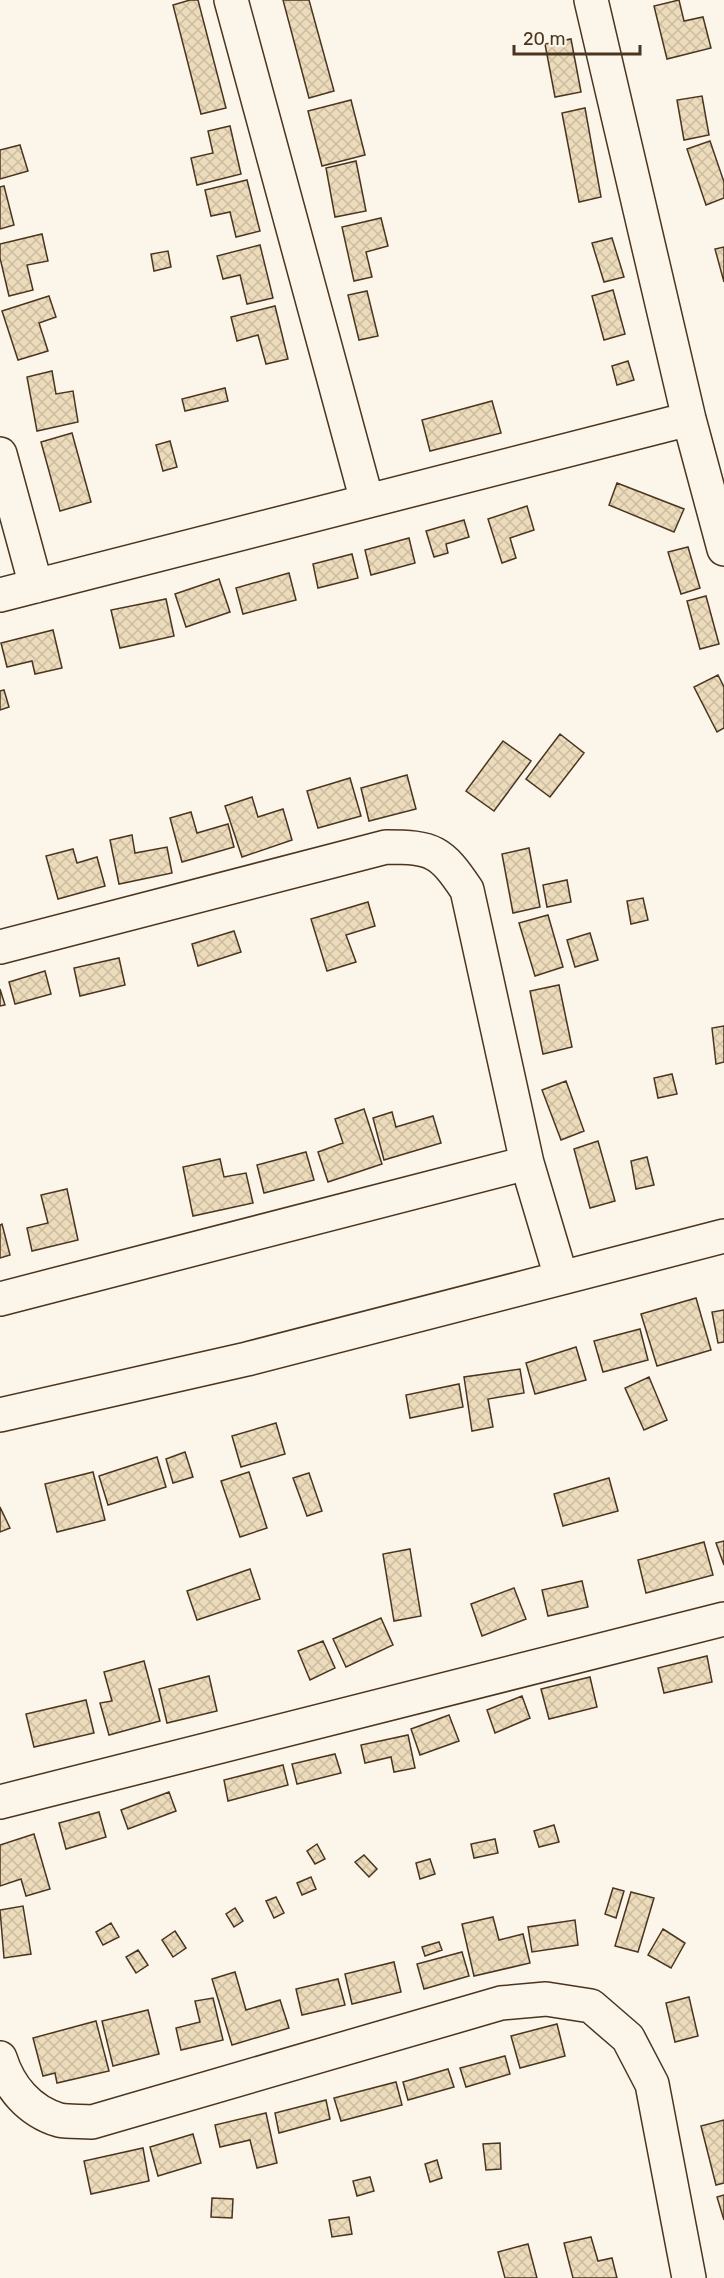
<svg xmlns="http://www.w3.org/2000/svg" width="724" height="2278" viewBox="0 0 724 2278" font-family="Rubik,sans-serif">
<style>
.building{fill:url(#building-cross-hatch);stroke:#4a3520;stroke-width:1.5}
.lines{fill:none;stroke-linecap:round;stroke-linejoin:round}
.minor-casing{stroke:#4a3520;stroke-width:36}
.minor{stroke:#fbf6e9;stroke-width:33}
</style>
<defs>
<pattern id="building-cross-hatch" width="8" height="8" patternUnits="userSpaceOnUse" patternTransform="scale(1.5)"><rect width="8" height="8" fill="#ecdcbc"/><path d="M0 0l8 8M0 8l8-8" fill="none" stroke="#ccbda1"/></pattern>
</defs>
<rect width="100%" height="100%" fill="#fbf6e9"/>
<path class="building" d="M190,0H198L226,108L201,114L173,5Z
M283,0H309L334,91L309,98Z
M679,0L684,21L703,17L711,48L667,59L654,6Z
M571,39L581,92L555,97L545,44Z
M702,96L709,135L684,140L677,100Z
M351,100L365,155L322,166L308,111Z
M585,108L601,197L579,202L562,113Z
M230,126L241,174L197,185L191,158L213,153L208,131Z
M710,141L724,182V198L706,205L687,149Z
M20,145L28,171L0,179V150Z
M356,161L366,211L335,217L326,168Z
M247,180L260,231L236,237L230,212L211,216L205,190Z
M4,186L14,225L0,229V187Z
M381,218L388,246L366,252L372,277L354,281L342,227Z
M42,234L48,261L27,265L33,290L9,296L0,258V244Z
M612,238L624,277L604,282L592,243Z
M260,245L273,298L247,304L240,275L223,279L217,256Z
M724,247V282L715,249Z
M168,251L171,267L154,271L151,254Z
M613,290L625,334L604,340L592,296Z
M367,291L378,336L359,340L348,295Z
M49,296L56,317L39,323L48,351L18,360L2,311Z
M275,306L288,359L266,364L258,335L237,341L231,317Z
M628,361L634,380L617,385L612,366Z
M52,371L56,394L73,391L78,422L37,431L27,377Z
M225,388L228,401L185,411L182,399Z
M492,401L501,433L430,451L422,420Z
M72,433L91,502L60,511L41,442Z
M170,441L177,467L163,471L156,445Z
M617,483L684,509L674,532L609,505Z
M527,506L534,530L510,538L516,558L502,563L488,519Z
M464,520L469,537L446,544L448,553L434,557L426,531Z
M409,538L415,563L371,575L365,550Z
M688,547L700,588L681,594L668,552Z
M352,554L358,578L318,588L313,564Z
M289,573L296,600L243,614L236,588Z
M219,579L230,612L186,627L175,594Z
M706,596L719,644L700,649L687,601Z
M166,599L174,636L120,648L111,610Z
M53,630L62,668L35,674L32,661L7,667L1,643Z
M718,675L724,687V728L717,732L694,687Z
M4,690L9,707L0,710V691Z
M560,734L584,753L550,797L526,779Z
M503,741L531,761L494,811L466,791Z
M407,775L416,809L369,821L361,788Z
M350,778L361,816L318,828L307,791Z
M252,797L258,817L283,809L292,840L242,857L225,806Z
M191,812L197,833L228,824L234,847L182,862L170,818Z
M132,835L135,853L167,847L172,873L119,884L110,840Z
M529,848L540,907L513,913L502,854Z
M73,849L77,863L97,857L105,886L58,899L46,856Z
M567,880L571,902L547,907L543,885Z
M643,898L648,920L631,924L627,901Z
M368,902L375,926L346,935L356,962L327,971L311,919Z
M548,915L563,967L535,976L519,923Z
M234,931L241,952L198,966L192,944Z
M590,933L598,960L575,967L567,940Z
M119,958L125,985L80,996L74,968Z
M45,971L51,994L15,1004L9,982Z
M559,985L572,1047L543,1054L530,991Z
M0,989L5,1005L0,1006Z
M724,1026V1062L716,1064L712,1028Z
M672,1074L677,1094L658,1098L654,1078Z
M566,1081L584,1131L561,1140L542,1090Z
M364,1109L382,1164L328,1182L318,1152L343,1143L335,1119Z
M392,1112L396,1127L433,1116L441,1143L384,1160L373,1118Z
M598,1141L615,1201L590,1208L574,1149Z
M306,1152L314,1180L264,1193L257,1165Z
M647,1157L654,1185L636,1189L631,1161Z
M220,1159L224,1177L246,1173L253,1203L193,1216L183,1167Z
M67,1189L78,1240L32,1251L27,1228L48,1223L41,1195Z
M2,1224L10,1255L0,1258V1225Z
M696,1298L711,1350L657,1366L641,1314Z
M724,1310V1342L718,1343L712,1312Z
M640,1329L648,1360L603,1372L594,1341Z
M576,1347L586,1380L535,1394L526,1363Z
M520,1369L524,1393L488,1399L493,1427L472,1431L464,1377Z
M649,1377L667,1420L644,1430L625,1388Z
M459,1384L463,1407L410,1418L406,1395Z
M276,1423L285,1454L241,1467L232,1436Z
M185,1452L193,1477L173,1483L166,1459Z
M157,1457L166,1487L108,1505L99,1476Z
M93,1472L105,1520L57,1532L45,1484Z
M249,1472L267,1528L240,1537L221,1481Z
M309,1473L322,1511L307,1516L293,1478Z
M609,1478L618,1511L563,1526L554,1494Z
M0,1507L10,1528L0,1532Z
M724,1541V1565L716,1543Z
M704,1542L713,1575L646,1593L638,1560Z
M410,1549L421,1616L394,1621L383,1554Z
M250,1569L260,1599L197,1620L187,1591Z
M582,1581L588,1607L548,1616L542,1590Z
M514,1588L526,1619L482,1636L471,1604Z
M381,1618L393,1645L346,1667L333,1639Z
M323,1641L335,1668L310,1680L298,1651Z
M707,1656L712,1682L664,1693L658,1668Z
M144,1661L160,1721L109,1735L100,1703L112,1701L104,1672Z
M209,1676L217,1711L167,1723L159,1689Z
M590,1677L597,1707L549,1719L541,1689Z
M522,1696L530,1718L495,1733L487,1710Z
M86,1700L94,1733L34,1747L26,1714Z
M449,1715L459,1741L420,1755L411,1729Z
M408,1735L415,1768L394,1772L391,1757L365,1763L361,1745Z
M335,1754L341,1773L297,1784L292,1764Z
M283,1765L288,1785L228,1801L224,1780Z
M169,1792L176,1811L128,1829L121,1810Z
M99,1812L106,1837L66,1849L59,1823Z
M554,1825L559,1842L539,1847L534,1831Z
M34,1834L50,1889L26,1896L21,1879L0,1886V1845Z
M495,1839L498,1853L474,1858L471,1844Z
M317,1844L325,1859L315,1864L307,1851Z
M364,1855L377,1869L369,1877L355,1862Z
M430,1859L435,1874L420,1879L416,1863Z
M311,1877L316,1889L302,1895L297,1883Z
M613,1888L624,1891L616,1918L605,1914Z
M631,1892L654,1898L638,1952L615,1946Z
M276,1897L284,1913L274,1918L266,1901Z
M23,1906L31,1954L4,1958L0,1910Z
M235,1908L243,1921L234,1927L226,1914Z
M493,1917L499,1940L523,1934L530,1963L474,1976L462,1924Z
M575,1920L578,1945L532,1952L528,1927Z
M111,1923L119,1937L103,1945L96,1932Z
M663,1929L685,1943L671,1968L648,1955Z
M175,1931L186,1948L173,1957L162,1940Z
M439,1942L442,1950L425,1956L422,1947Z
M138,1950L148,1965L136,1973L126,1957Z
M462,1952L469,1976L424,1989L417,1964Z
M394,1962L401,1992L352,2004L345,1974Z
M235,1972L246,2010L280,2000L289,2028L232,2045L212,1979Z
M338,1979L345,2005L302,2015L296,1989Z
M689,1997L698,2036L675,2042L666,2003Z
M213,1998L223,2040L181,2050L176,2028L200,2022L195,2001Z
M148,2010L159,2054L113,2066L102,2021Z
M96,2021L109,2071L57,2083L55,2073L43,2076L33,2038Z
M557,2024L565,2056L520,2068L511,2036Z
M505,2056L510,2074L466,2087L460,2068Z
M448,2069L454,2087L408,2100L403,2082Z
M396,2082L402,2105L341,2121L334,2098Z
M326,2100L330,2119L279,2133L275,2113Z
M266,2113L277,2163L257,2168L250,2140L220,2147L215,2125Z
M724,2120V2183L716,2185L701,2126Z
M193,2134L201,2163L158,2176L150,2147Z
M500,2143L501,2169L486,2170L483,2144Z
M143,2148L149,2181L91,2194L84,2161Z
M437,2160L442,2178L430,2182L425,2164Z
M370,2177L374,2191L357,2196L353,2181Z
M724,2195V2220L717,2197Z
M212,2198L233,2199L232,2218L211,2217Z
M349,2217L352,2234L332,2237L329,2220Z
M591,2237L598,2261L612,2258L617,2278H573L564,2243Z
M528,2244L537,2278H505L498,2252Z"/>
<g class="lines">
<defs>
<path id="minor" d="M231,0L367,501
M591,0L689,419L724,549
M0,454L36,586
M0,595L689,419
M0,947L386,847C433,847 441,851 467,890L527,1163L561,1277
M0,1299L527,1163
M0,1415L247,1359L724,1236
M0,1802L724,1619
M0,2058C9,2087 29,2111 59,2120C69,2122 82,2121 92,2122L501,2003L546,1999L591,2006L628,2038L652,2084L689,2278"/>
</defs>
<use href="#minor" class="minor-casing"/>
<use href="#minor" class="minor"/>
</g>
<path d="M514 45v9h126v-9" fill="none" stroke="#4a3520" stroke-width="3"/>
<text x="523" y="45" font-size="18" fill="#4a3520" stroke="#fbf6e9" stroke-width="4.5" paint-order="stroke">20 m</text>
</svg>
